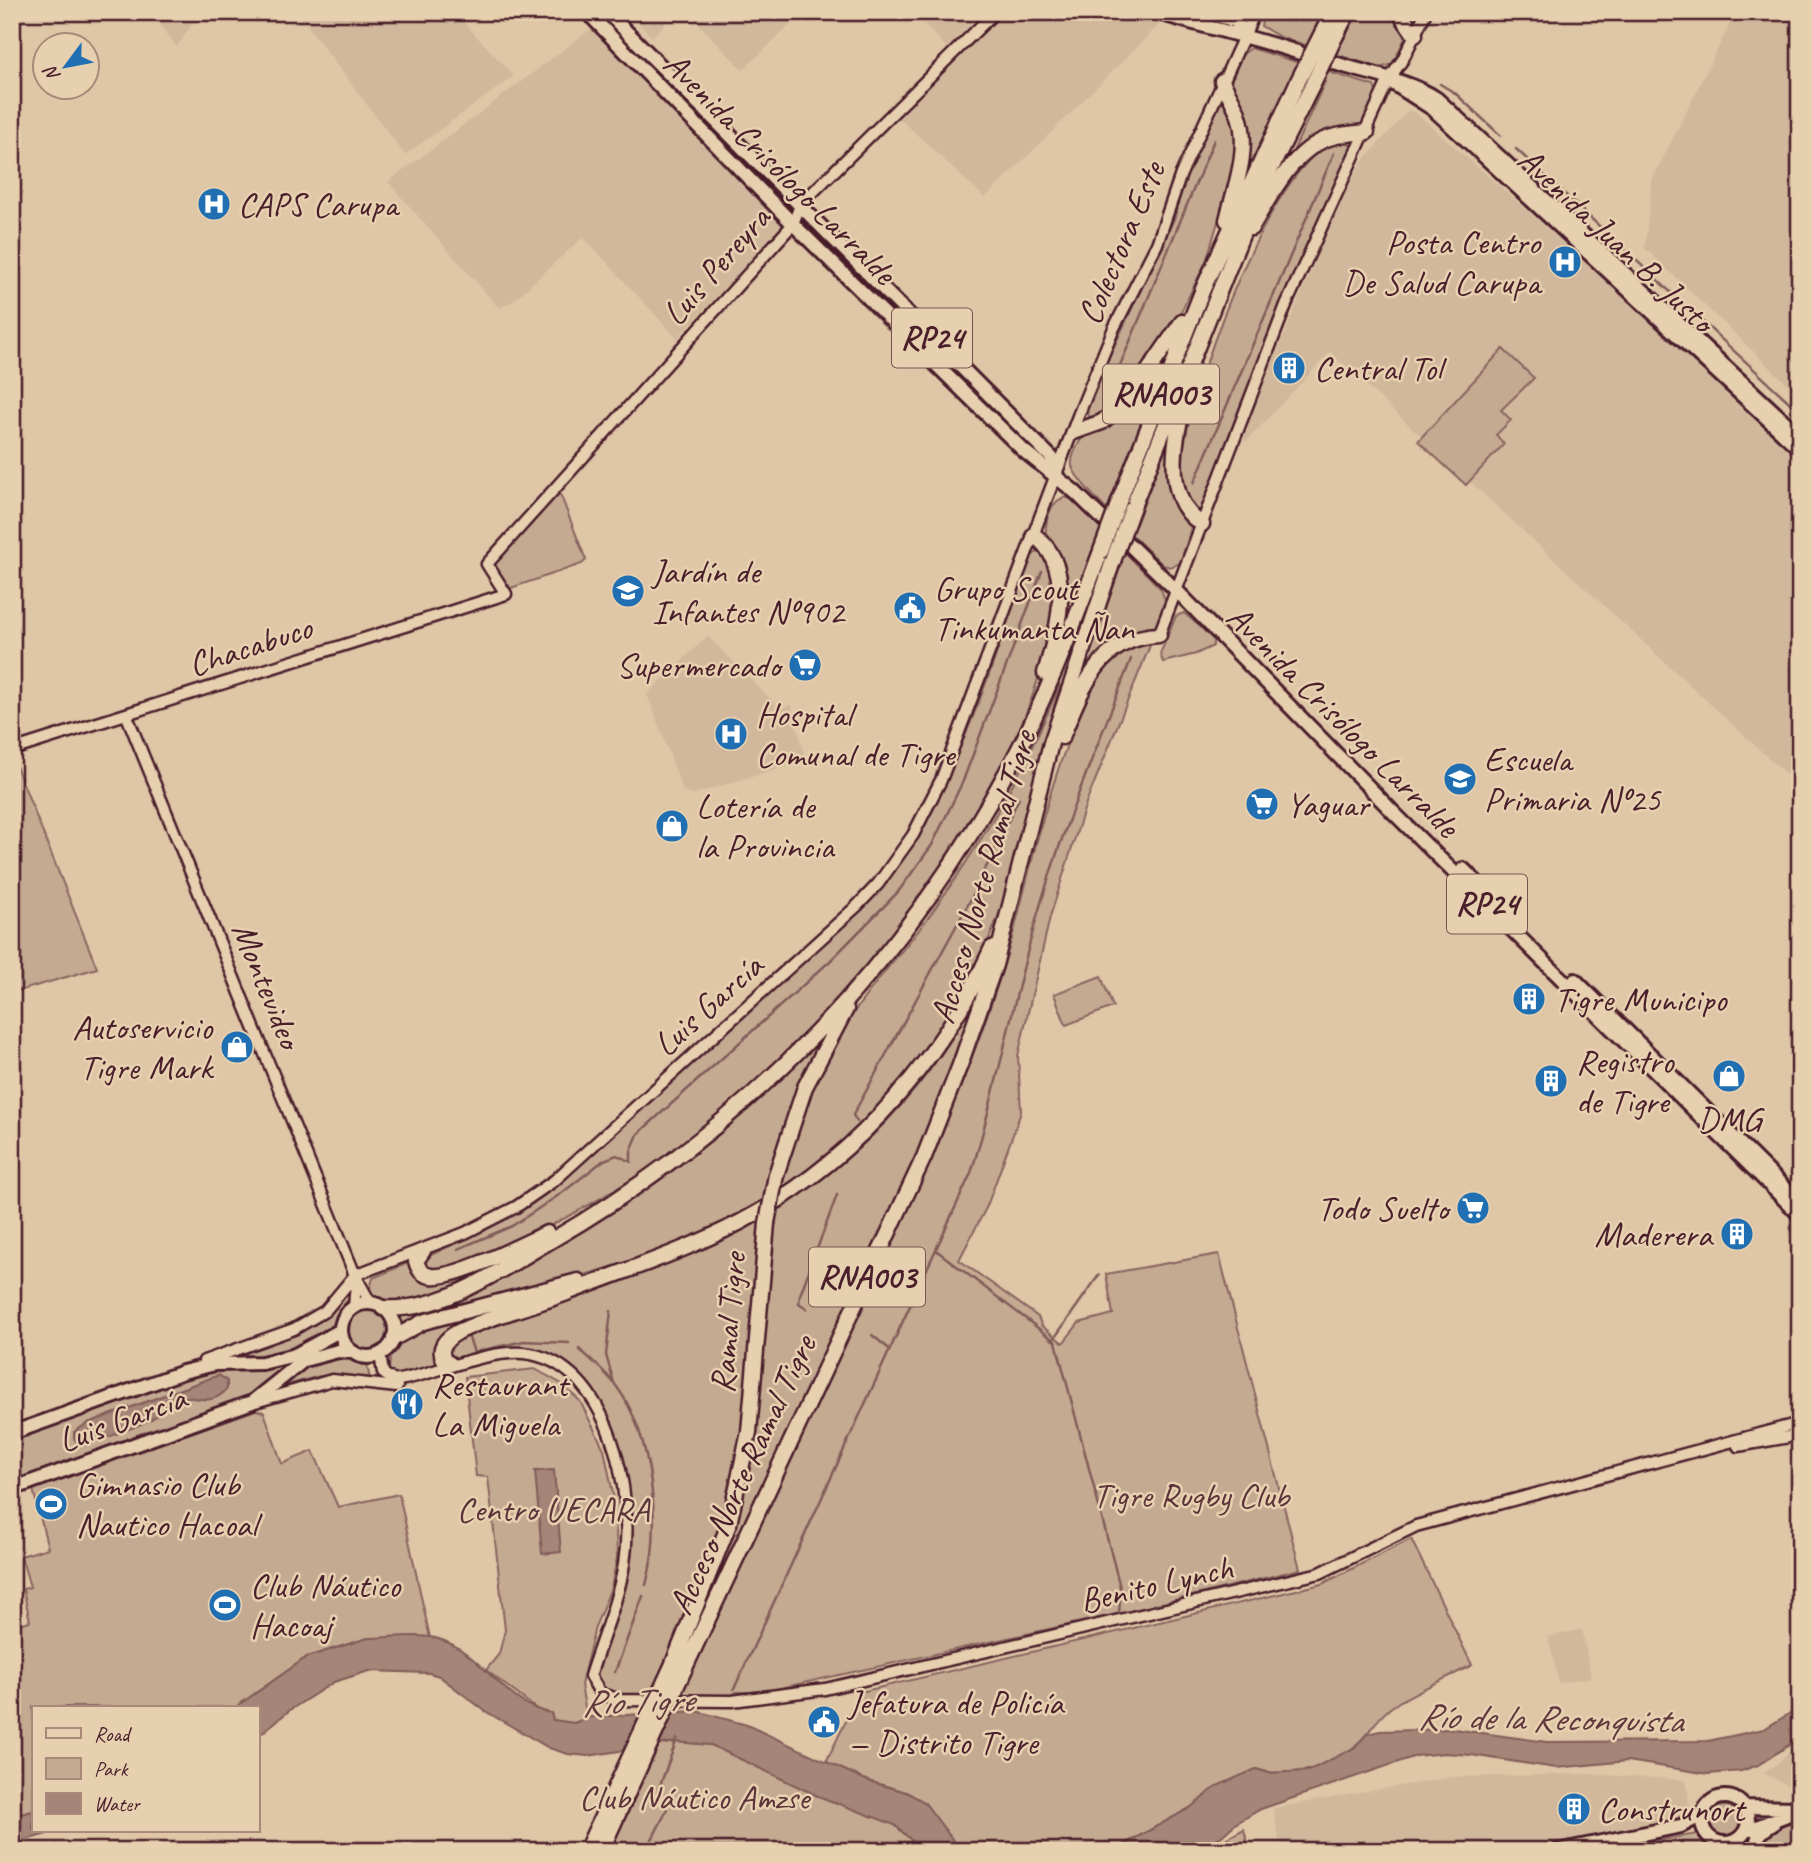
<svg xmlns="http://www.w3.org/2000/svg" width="1812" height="1863" viewBox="0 0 1812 1863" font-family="Caveat,sans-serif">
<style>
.built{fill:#d1b89c}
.green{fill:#c5aa92;stroke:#88645e;stroke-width:2}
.water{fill:#a58577;stroke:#815c59;stroke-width:2}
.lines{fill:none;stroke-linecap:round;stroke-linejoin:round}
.stream{stroke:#815c59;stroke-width:2.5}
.minor-casing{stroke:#4a1f2b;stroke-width:15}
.major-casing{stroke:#4a1f2b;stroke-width:18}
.highway-casing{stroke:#4a1f2b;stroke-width:19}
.minor{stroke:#e7d0af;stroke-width:10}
.major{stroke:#e7d0af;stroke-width:12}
.highway{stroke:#e7d0af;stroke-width:14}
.highway-bridge-casing{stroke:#4a1f2b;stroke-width:19;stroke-linecap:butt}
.highway-bridge{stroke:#e7d0af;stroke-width:14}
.labels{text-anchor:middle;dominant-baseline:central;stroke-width:5;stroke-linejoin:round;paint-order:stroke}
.shield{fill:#e7d0af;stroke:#795453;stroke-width:2}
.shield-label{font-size:33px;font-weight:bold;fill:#4a1f2b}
.street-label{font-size:35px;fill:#4a1f2b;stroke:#e7d0af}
.poi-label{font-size:35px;fill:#4a1f2b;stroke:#e7d0af;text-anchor:start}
.park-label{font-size:35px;fill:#5c343a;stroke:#e7d0af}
.water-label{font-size:37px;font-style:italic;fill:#61383e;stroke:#e7d0af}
</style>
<rect width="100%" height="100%" fill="#dec6a7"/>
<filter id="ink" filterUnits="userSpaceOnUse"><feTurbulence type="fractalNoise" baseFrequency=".0143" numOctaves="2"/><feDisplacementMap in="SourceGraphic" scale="14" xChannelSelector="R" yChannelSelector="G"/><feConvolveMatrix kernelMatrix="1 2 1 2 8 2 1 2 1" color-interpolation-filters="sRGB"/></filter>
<g filter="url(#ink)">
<path class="built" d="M150,12H200L177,47Z
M297,12H454L514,76L405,155Z
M628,12H676L652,37Z
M687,12H804L743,70Z
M912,12H982L948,49Z
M1004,12H1124L1161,23L985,198L898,117Z
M1736,12H1800V396L1645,248L1652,180Z
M595,26L786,225L677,338L583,237L513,301L499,308L388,182Z
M1408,111L1415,112L1580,257L1800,462V787L1330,352L1246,442L1242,436L1338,205L1362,162Z
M708,636L780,709L791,705L806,760L691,795L683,791L647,694Z
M1582,1629L1591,1677L1559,1683L1548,1637Z
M1800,1744V1791L1764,1774Z
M1588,1774L1686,1780L1692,1820L1521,1851H1281L1273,1808L1452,1777Z"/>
<path class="green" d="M1264,12H1323L1315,28L1344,39L1359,12H1396L1406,36L1393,64L1380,68L1280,37L1261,26Z
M1251,48L1374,86L1378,96L1363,126L1329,134L1279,182L1325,82L1294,73L1238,192L1245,147L1231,81L1242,55Z
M1225,99L1238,121L1236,161L1206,262L1163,348L1115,411L1090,421L1087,409L1103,370L1175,217L1184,178L1216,105Z
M1346,139L1352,148L1204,508L1199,513H1191C1184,488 1180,466 1185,440C1196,378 1277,143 1346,139Z
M1503,349L1534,378L1501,410L1511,420L1496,435L1504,444L1466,485L1418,441Z
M1165,358L1112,500L1136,524L1182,406L1176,442L1191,527L1181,563L1170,567L1163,565C1147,549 1075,483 1072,466C1068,434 1142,379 1165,358Z
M559,491L586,560L582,564L508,589L494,564Z
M1064,497L1074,500L1161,589L1165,600L1156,626L1151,631L1132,636L1073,703L1122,562L1097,538L1052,658C1054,648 1058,636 1059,626C1063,592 1024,516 1064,497Z
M1042,549C1064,577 1053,617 1046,650C1031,715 999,776 964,833C863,998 717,1143 542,1230C510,1246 458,1274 424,1270L423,1259L519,1212L556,1187L874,897C952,799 989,674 1030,557Z
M1184,613L1213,638V646L1196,654L1163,662L1160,654L1176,616Z
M1142,643H1151L1086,803L1050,917L1018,1056L1021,1112L987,1206L959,1260L1038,1317L1042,1326L1063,1343L1079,1323L1113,1314L1106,1274L1219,1254L1300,1569L1131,1611L762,1692H736L730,1697L680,1698C733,1573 795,1449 853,1326C913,1199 973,1074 1012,938C1030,876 1072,654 1142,643Z
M1060,684L1002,907L971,983L905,1081L836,1151L763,1206L662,1252L404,1328L400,1315H410L473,1289L595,1223L712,1139L821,1042L789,1110L770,1177C795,1124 818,1070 849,1020C872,983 904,951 930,915C982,843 1027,766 1060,684Z
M12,756L97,968L12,993Z
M1101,976L1113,1007L1066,1025L1054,994Z
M980,989L904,1191L597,1851H592L707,1602L738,1513L752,1453L760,1391L766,1300L760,1228C748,1324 750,1421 725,1514C707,1578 675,1635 652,1697C627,1697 600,1700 597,1669C609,1633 626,1595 630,1557C639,1487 611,1365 530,1348C512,1344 475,1357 456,1361L448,1360L444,1348L462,1334C550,1305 639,1280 722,1240C833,1188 926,1097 980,989Z
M514,1254C488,1271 392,1331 369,1292L373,1278L415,1260L420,1277Z
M349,1290L351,1296L337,1314L334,1328C304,1351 266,1360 228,1357L297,1332Z
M511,1303L452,1333L441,1362L401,1378L389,1372L390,1357L411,1332Z
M347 1330a20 20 0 1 1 40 0a20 20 0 1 1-40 0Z
M352,1356L367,1365L370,1380L345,1375L320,1376L278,1387C304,1363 317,1357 352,1356Z
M295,1359L244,1399L16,1483L12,1479V1438L202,1371Z
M535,1369L562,1384L580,1401L604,1449L615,1504L617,1558L611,1588L595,1627L581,1685L587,1718L574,1723L552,1720L551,1713L539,1711L486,1670L499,1654L505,1630L488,1477L476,1476L465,1377Z
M256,1410L264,1412L282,1464L313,1451L338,1507L399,1494L430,1638H368L307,1657L236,1707H33V1811L12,1816V1626L30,1621L23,1589L30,1587L21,1556L48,1548L33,1489Z
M1411,1539L1472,1665C1448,1678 1422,1688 1399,1702C1380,1713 1372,1730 1357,1744C1333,1768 1287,1779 1256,1769L1218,1786L1190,1808L1112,1851H961L924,1802L906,1792L868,1781L826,1762L860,1692L1322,1584Z
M676,1742L711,1745L818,1796L870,1813L895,1825L923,1851H610L659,1745Z
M1709 1822a16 16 0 1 1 32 0a16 16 0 1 1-32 0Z
M1800,1816V1851H1763L1765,1834Z
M1244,1829L1249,1851H1205V1850Z
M1697,1834L1706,1839L1708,1851H1635L1631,1845Z"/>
<path class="water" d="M219,1375L227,1381V1389C209,1410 189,1392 175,1398C166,1402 163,1412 155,1417C135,1429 109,1436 87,1445L78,1444L74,1438V1432L88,1423Z
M554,1470L561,1552L542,1554L535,1471Z
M368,1638C389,1638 418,1633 439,1639C482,1652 506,1707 551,1713L553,1720L574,1723L590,1717L696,1711L747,1725L868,1781L906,1792L924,1802L961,1851H923L895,1825L818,1796L711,1745L676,1742L588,1756L568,1754L549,1748L485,1711L439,1676L429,1673L369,1671L334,1682L290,1710L257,1737V1707H236L307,1657Z
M1800,1707V1738L1758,1765L1741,1771L1709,1774L1628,1761L1556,1768L1471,1755L1445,1753L1416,1756L1261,1809L1235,1824L1222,1836L1194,1851H1112L1190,1808L1217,1786L1256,1769L1269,1773L1308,1771L1354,1748L1367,1734L1380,1731L1453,1729L1547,1742L1708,1741L1764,1729Z
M33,1811V1830H61L12,1844V1816Z"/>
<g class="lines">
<path class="stream" d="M1440,84L1455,93L1501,136
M1516,149L1800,412
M1106,399L1214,140
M1194,483L1334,153
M857,1122L853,1115L972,897L1019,798
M631,1162V1151L638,1134L830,961L898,892L932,845L963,781L1042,571
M458,1249L512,1226L562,1193L604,1160L617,1155L631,1162
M936,1250L1056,1342L1121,1591L1119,1611
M807,1309L799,1303L800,1295L837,1195
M611,1311L606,1355L614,1383
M872,1335L888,1348
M469,1338L474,1352L524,1341L569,1343
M1053,1340L1099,1275
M579,1349C592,1360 607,1373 617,1387C653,1437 662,1527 646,1585
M615,1672L643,1596
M734,1689L971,1173C997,1090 1012,1004 1036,920C1061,831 1098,745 1131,659
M646,1851L667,1810L657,1794L677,1739"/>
<defs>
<path id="minor" d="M1159,635L1286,305L1388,81L1403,59L1426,12
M127,716L355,1275L371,1304
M12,750L506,594L487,564L793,224L800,205L995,12
M354,1308L356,1282
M380,1354L383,1373L394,1381C433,1375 484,1350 524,1353C610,1362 635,1495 624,1564C618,1602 601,1640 590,1676L601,1694L621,1700L732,1701L825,1689L1320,1573L1416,1526L1800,1423
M204,1361L294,1329L325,1311L355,1275L465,1233L516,1207L555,1180L857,906L878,884L913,835L941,780L1078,416L1114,328L1157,244L1181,174L1255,12
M255,1402L332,1380L397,1387
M1738,1446L1800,1435"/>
<path id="major" d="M587,12L793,224L1024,451L1075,492L1177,591L1396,815L1800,1215
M607,12L1052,458L1057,476
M1155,12C1204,27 1252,37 1300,53
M1205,12L1236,21L1244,34
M1331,62C1364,73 1410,80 1437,99L1800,436
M1394,84L1433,109L1800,449
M1463,869L1508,913
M1575,980L1798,1201
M341 1330a27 27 0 1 1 54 0a27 27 0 1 1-54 0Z
M12,1433L183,1372L215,1364L262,1363L295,1355L341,1330
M12,1489L252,1402L304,1360L338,1351L353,1352
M1702 1820a23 23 0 1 1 46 0a23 23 0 1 1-46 0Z
M1744,1807L1799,1808
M1746,1831L1800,1810
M1608,1842L1629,1851
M1557,1851L1681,1826L1702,1815
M1758,1851C1753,1837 1763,1830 1773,1824"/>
<path id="highway" d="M1399,12L1415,35
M1323,31L1333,12
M1335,37L1348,12
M1222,81C1227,92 1235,104 1239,116C1250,149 1235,187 1227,220
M1251,228C1270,197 1292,150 1329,138C1341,134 1354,133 1367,132
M1191,377C1179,418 1156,497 1202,524
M1074,432L1102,422L1129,399L1182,322
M1120,499L1203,289L1297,83
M1132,509L1258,195L1311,88
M1034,535C1076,566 1058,631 1045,673
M1062,737C1082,688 1100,637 1159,635
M776,1175L805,1087L846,1009
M423,1251L416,1261C418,1269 422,1275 431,1276C455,1279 523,1244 547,1233
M383,1308C442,1313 503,1268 552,1240C747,1127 906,962 1012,762C1048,695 1074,623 1101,551
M394,1338L423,1322L578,1281
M450,1364L444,1360C437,1347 447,1338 458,1332C493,1315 531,1307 567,1293C631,1268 698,1247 757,1213C861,1153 943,1056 992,948
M672,1666L729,1524L749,1432L767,1223
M684,1670L924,1157L960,1065L995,965L1051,743L1113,561"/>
</defs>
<use href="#minor" class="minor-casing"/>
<use href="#major" class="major-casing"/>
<use href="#highway" class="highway-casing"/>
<use href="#minor" class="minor"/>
<use href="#major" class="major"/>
<use href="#highway" class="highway"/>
<defs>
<path id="highway-bridge" d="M1297,83L1323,31
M1311,88L1335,37
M1101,551L1120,499
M1113,561L1132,509
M767,1223L776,1175
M586,1851L672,1666
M601,1851L684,1670"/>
</defs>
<use href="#highway-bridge" class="highway-bridge-casing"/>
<use href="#highway-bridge" class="highway-bridge"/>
</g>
</g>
<defs>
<symbol id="hospital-disc" viewBox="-11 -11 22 22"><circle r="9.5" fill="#1f6fb2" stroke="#e7d0af"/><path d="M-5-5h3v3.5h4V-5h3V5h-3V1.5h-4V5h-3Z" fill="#fff"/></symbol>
<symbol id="building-disc" viewBox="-11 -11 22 22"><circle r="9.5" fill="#1f6fb2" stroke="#e7d0af"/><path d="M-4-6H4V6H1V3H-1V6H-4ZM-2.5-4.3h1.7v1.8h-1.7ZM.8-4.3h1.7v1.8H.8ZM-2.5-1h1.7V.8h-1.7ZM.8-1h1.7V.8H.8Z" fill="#fff"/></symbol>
<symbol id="school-disc" viewBox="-11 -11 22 22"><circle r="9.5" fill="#1f6fb2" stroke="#e7d0af"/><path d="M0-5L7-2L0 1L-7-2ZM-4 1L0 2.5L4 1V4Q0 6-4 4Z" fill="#fff"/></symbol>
<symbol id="civic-disc" viewBox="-11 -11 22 22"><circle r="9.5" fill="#1f6fb2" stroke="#e7d0af"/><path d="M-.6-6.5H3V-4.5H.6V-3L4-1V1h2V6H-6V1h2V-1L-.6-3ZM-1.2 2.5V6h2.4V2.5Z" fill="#fff"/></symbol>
<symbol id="supermarket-disc" viewBox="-11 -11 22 22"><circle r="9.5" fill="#1f6fb2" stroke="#e7d0af"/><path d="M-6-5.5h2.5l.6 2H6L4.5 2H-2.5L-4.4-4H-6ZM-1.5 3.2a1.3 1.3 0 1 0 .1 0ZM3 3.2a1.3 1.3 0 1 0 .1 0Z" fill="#fff"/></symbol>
<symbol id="shop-disc" viewBox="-11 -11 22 22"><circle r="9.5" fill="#1f6fb2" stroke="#e7d0af"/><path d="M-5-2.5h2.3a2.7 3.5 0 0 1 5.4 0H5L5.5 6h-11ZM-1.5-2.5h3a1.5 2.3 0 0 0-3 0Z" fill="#fff"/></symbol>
<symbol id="restaurant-disc" viewBox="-11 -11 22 22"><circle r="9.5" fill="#1f6fb2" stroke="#e7d0af"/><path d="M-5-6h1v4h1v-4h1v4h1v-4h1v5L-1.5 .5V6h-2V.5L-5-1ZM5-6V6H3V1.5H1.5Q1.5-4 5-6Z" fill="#fff"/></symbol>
<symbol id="stadium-disc" viewBox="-11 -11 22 22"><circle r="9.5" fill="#1f6fb2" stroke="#e7d0af"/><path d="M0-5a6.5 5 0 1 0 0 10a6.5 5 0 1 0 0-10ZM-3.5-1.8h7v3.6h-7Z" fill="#fff"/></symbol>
</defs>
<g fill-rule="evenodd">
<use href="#hospital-disc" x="195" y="185" width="38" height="38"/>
<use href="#hospital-disc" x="1546" y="243" width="38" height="38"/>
<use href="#building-disc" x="1270" y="349" width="38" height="38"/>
<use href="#school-disc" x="609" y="572" width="38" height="38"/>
<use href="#civic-disc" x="891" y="589" width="38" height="38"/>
<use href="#supermarket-disc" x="786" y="646" width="38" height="38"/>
<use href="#hospital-disc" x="712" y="715" width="38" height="38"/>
<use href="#school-disc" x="1441" y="760" width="38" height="38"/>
<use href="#supermarket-disc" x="1243" y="785" width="38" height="38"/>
<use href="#shop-disc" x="653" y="807" width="38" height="38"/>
<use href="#building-disc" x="1510" y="980" width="38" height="38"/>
<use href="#shop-disc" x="218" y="1028" width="38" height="38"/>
<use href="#shop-disc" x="1710" y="1057" width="38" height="38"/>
<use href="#building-disc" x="1532" y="1062" width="38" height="38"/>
<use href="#supermarket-disc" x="1454" y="1189" width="38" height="38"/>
<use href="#building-disc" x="1718" y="1215" width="38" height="38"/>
<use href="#restaurant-disc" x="388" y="1385" width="38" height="38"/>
<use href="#stadium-disc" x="32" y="1485" width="38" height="38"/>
<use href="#stadium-disc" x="206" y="1586" width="38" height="38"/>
<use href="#civic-disc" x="805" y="1703" width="38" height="38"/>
<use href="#building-disc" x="1555" y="1790" width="38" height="38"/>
</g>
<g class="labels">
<g class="shield">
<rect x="892" y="308.5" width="80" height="59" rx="5"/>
<rect x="1103" y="364.5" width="116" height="59" rx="5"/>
<rect x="1447" y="874.5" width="80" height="59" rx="5"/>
<rect x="809" y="1247.5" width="116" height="59" rx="5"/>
</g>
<g class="shield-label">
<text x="932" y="338">RP24</text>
<text x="1161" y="394">RNA003</text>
<text x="1487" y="904">RP24</text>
<text x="867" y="1277">RNA003</text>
</g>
<g class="street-label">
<text transform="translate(780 168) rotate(45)">Avenida Crisólogo Larralde</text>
<text transform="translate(1616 240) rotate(43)">Avenida Juan B. Justo</text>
<text transform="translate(1121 243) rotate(-67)">Colectora Este</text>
<text transform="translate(716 266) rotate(-49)">Luis Pereyra</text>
<text transform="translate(250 646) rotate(-18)">Chacabuco</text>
<text transform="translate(1343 721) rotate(45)">Avenida Crisólogo Larralde</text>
<text transform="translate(983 877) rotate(-74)">Acceso Norte Ramal Tigre</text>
<text transform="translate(267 985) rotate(68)">Montevideo</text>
<text transform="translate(708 1005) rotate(-42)">Luis García</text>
<text transform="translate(728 1323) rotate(-85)">Ramal Tigre</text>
<text transform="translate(122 1419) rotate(-20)">Luis García</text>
<text transform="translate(742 1475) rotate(-65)">Acceso Norte Ramal Tigre</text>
<text transform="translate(1156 1584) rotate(-13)">Benito Lynch</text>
</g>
<g class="poi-label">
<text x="238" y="204">CAPS Carupa</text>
<text x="1540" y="242" text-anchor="end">Posta Centro<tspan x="1540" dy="40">De Salud Carupa</tspan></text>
<text x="1314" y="368">Central Tol</text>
<text x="652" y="571">Jardín de<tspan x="652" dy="40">Infantes Nº902</tspan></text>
<text x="934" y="588">Grupo Scout<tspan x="934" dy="40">Tinkumanta Ñan</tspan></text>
<text x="780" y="665" text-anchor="end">Supermercado</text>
<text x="756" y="714">Hospital<tspan x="756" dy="40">Comunal de Tigre</tspan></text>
<text x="1484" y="759">Escuela<tspan x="1484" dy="40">Primaria Nº25</tspan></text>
<text x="1286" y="804">Yaguar</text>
<text x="696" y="806">Lotería de<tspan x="696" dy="40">la Provincia</tspan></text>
<text x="1554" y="999">Tigre Municipo</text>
<text x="212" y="1027" text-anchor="end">Autoservicio<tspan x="212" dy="40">Tigre Mark</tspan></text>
<text x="1576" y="1061">Registro<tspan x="1576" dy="40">de Tigre</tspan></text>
<text x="1729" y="1119" text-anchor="middle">DMG</text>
<text x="1448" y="1208" text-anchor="end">Todo Suelto</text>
<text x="1712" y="1234" text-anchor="end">Maderera</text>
<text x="432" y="1384">Restaurant<tspan x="432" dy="40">La Miguela</tspan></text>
<text x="76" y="1484">Gimnasio Club<tspan x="76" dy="40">Nautico Hacoal</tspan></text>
<text x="250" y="1585">Club Náutico<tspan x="250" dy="40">Hacoaj</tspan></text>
<text x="848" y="1702">Jefatura de Policía<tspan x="848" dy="40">— Distrito Tigre</tspan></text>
<text x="1598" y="1809">Construnort</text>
</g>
<g class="park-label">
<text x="1191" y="1495">Tigre Rugby Club</text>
<text x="553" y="1509">Centro UECARA</text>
<text x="694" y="1797">Club Náutico Amzse</text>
</g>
<g class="water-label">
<text transform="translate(637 1701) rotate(-2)">Río Tigre</text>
<text transform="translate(1550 1718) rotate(1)">Río de la Reconquista</text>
</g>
</g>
<rect width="1812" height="1863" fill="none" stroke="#e7d0af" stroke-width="42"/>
<rect x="21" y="21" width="1770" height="1821" fill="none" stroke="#4a1f2b" stroke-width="2.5" filter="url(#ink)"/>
<rect x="32" y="1706" width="228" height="126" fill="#e7d0af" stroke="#a8897a" stroke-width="2"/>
<rect x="46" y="1728" width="35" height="10" fill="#e7d0af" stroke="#a8897a" stroke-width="2"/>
<text x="94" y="1741" font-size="21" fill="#4a1f2b">Road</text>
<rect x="46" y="1758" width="35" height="21" fill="#c5aa92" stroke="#a8897a" stroke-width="2"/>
<text x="94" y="1776" font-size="21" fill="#4a1f2b">Park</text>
<rect x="46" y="1793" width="35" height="21" fill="#a58577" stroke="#a8897a" stroke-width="2"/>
<text x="94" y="1811" font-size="21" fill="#4a1f2b">Water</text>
<g transform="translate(66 66) rotate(238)"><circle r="33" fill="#e7d0af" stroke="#a8897a" stroke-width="2"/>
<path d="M0-5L12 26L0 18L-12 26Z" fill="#1f6fb2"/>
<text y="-10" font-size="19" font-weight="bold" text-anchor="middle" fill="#4a1f2b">N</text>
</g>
</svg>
